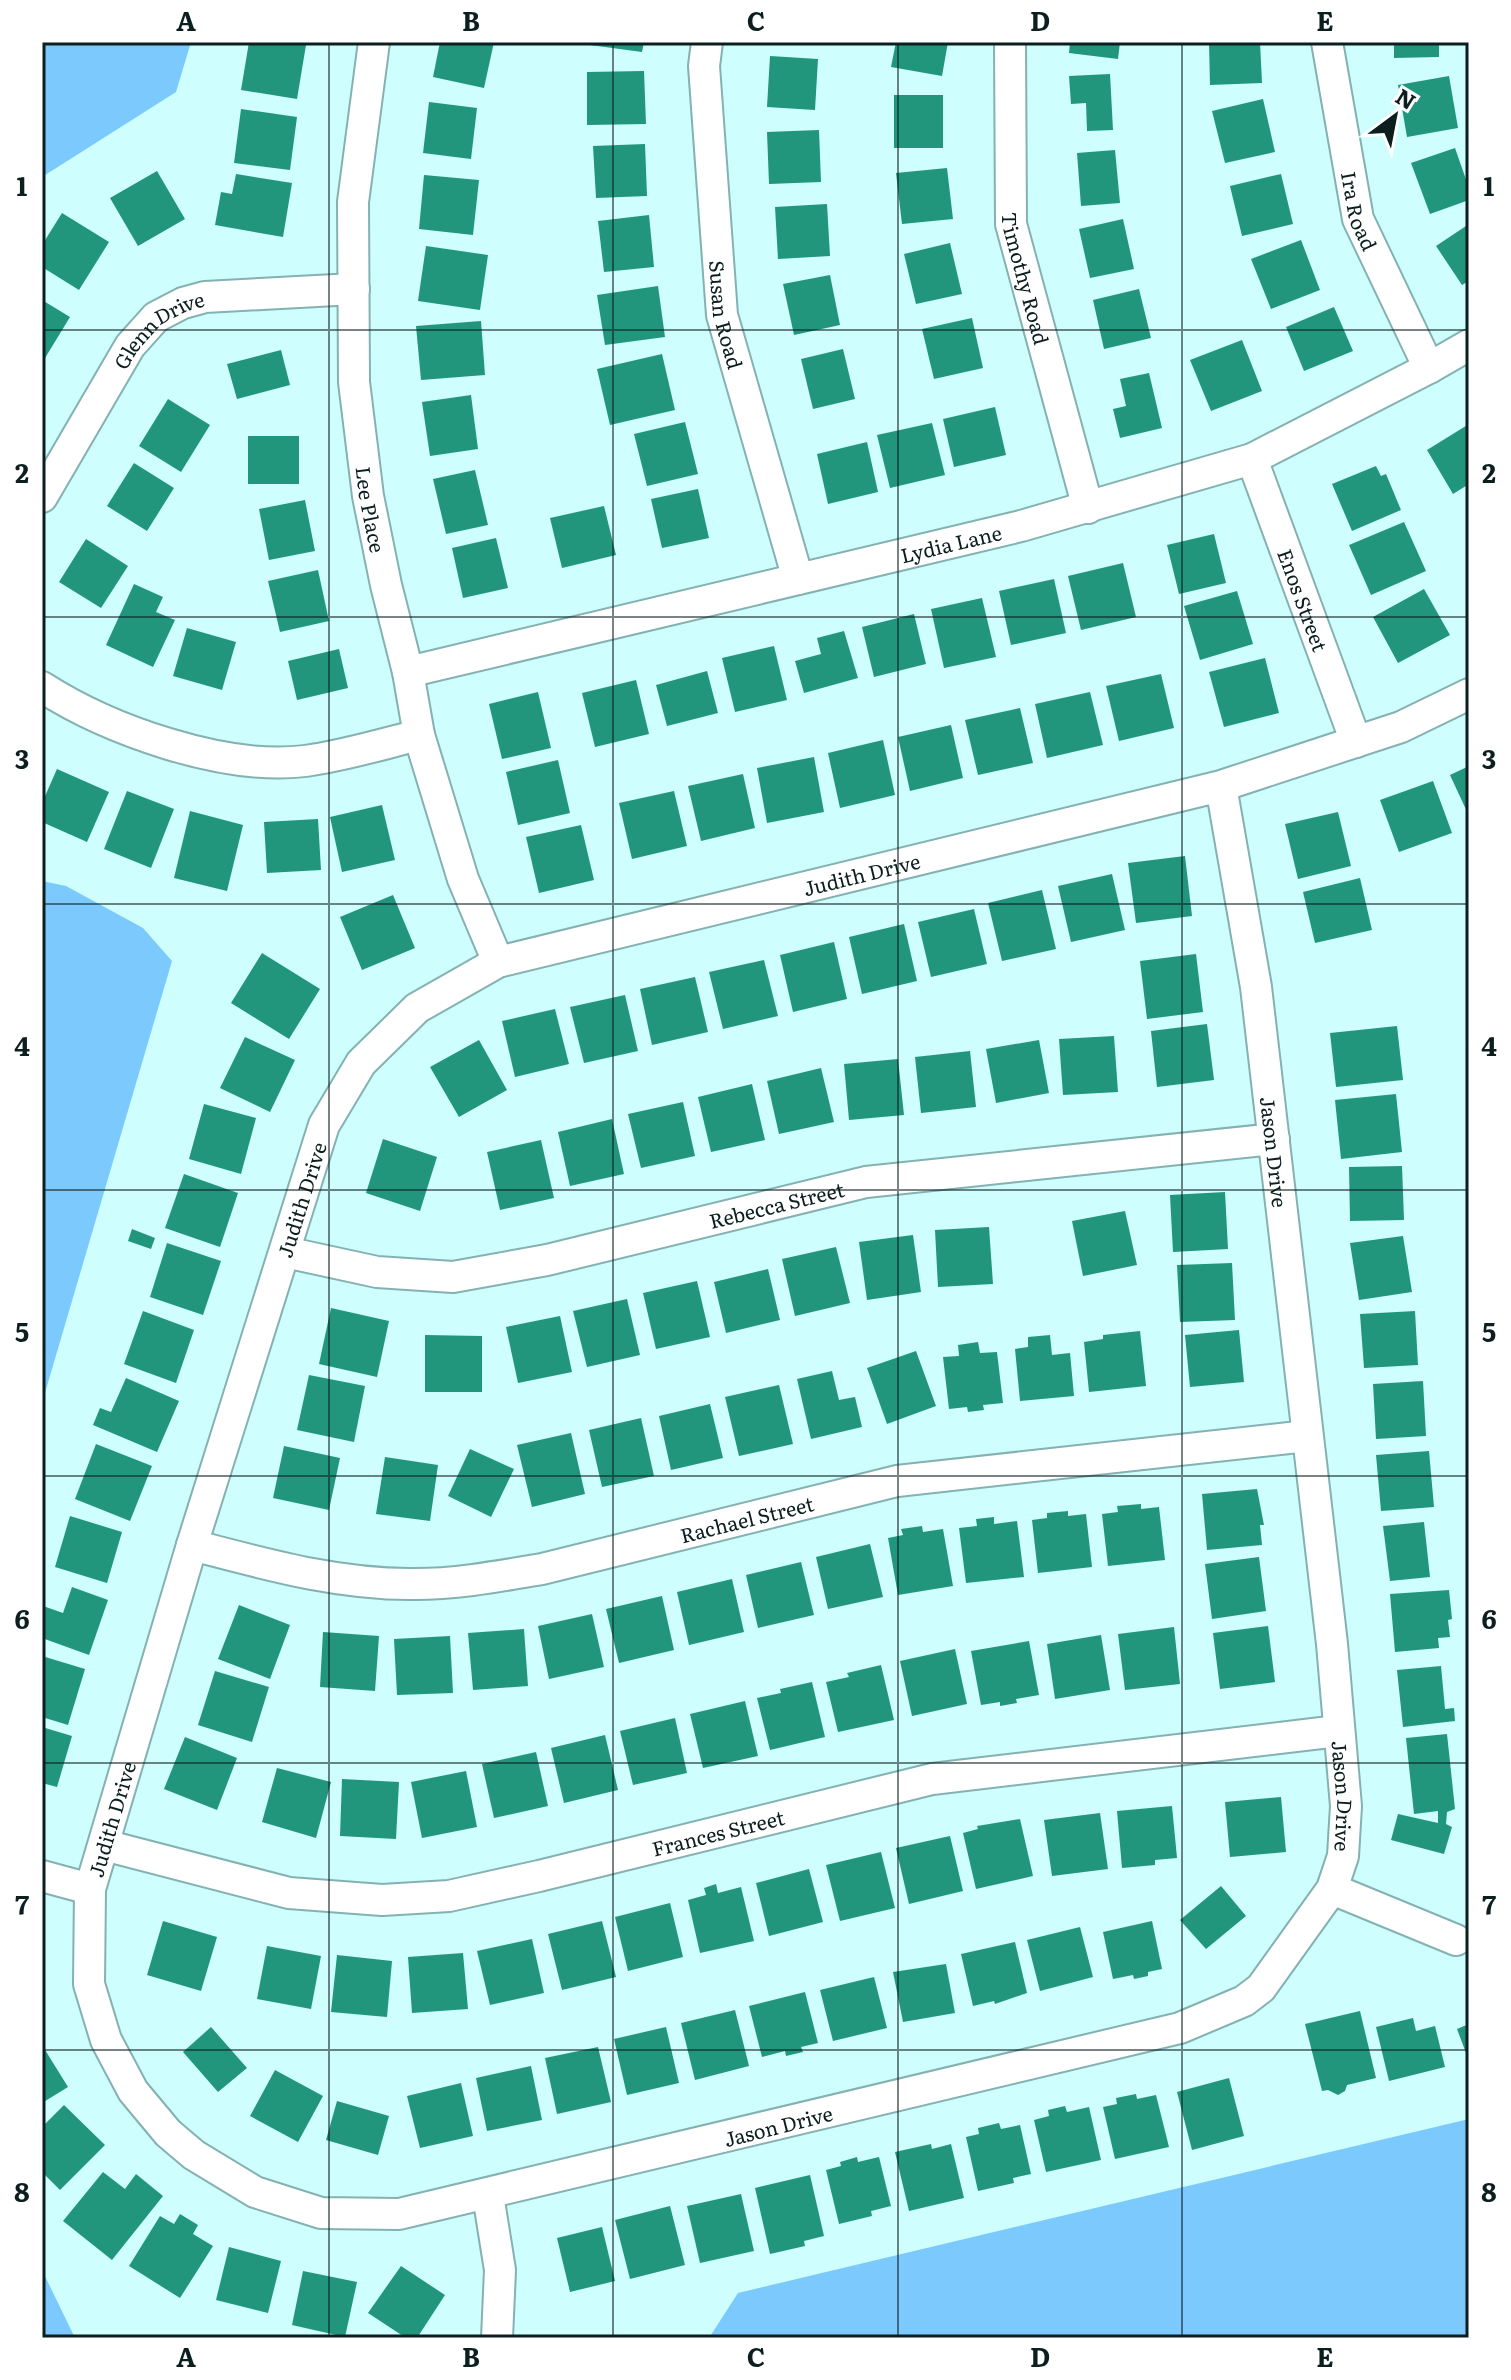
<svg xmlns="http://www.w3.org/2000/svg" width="1511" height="2380" viewBox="0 0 1511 2380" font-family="Literata,serif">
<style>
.water{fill:#7bc9fd}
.building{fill:#21967d}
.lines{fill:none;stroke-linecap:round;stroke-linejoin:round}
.minor-casing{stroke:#84b1b1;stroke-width:34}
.minor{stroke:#fff;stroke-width:30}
.grid{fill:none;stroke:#0c1e1e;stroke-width:2;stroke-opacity:0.55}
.labels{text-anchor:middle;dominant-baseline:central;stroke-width:7;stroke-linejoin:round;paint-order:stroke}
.street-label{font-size:20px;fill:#0c1e1e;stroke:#fff}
.neatline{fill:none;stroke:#0c1e1e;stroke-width:3}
.grid-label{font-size:26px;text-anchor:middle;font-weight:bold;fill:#0c1e1e}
</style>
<rect width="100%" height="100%" fill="#cefefd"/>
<path class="water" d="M42,42H191L176,92L42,177Z
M42,881L66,886L143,928L172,961L42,1403Z
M1469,2119V2338H709L738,2293Z
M42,2270L75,2338H42Z"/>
<path class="building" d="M249,42H287L306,45L297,99L241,90Z
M440,42H494L484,88L433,77Z
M590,42H644L642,52L590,45Z
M896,42H948L942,76L891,67Z
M1070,42H1120L1118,59L1069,53Z
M1209,42H1260L1262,83L1210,85Z
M1394,42H1439V57L1394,58Z
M770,56L818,59L815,110L767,107Z
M644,71L646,124L587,125V72Z
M1110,74L1113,130L1087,131L1086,103L1071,104L1069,76Z
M1449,76L1458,128L1407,137L1398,85Z
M894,95H943V148H894Z
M1263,99L1275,152L1225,163L1212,111Z
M429,102L477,108L471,159L423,153Z
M241,109L297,117L290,170L234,163Z
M819,130L821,182L769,184L767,132Z
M645,144L647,196L596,198L593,146Z
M1455,148L1469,188V200L1430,214L1411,163Z
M1115,150L1120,203L1081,206L1077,153Z
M947,168L953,219L902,224L896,173Z
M157,171L185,219L138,246L110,198Z
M236,174L292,183L283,237L215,225L221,192L232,194Z
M1281,174L1293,224L1242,236L1230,186Z
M424,175L479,180L473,235L419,229Z
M827,204L830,256L778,259L775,207Z
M62,213L109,242L79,290L42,267V245Z
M649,215L654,267L604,272L598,221Z
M1123,219L1134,269L1090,278L1079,229Z
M1469,224V281L1462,285L1436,246Z
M1301,240L1320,290L1271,309L1251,259Z
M950,243L962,294L916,304L904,254Z
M426,246L488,255L480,310L418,301Z
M830,275L840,325L794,335L783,284Z
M658,286L665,337L605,345L597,295Z
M1139,289L1151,338L1104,349L1093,300Z
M42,300L70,317L42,363Z
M1334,307L1353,351L1304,371L1286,327Z
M972,318L983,368L934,379L922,329Z
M481,321L485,375L421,380L416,326Z
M1242,340L1262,391L1211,411L1190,360Z
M843,349L855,399L813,409L801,359Z
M281,350L290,385L237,399L227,364Z
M662,354L675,410L610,425L597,369Z
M1149,373L1162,428L1120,438L1113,409L1126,406L1120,379Z
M471,395L478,449L430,456L422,402Z
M168,399L210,425L181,472L139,446Z
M995,407L1006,455L954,467L943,419Z
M685,422L698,474L647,486L634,434Z
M932,423L945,475L890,488L877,435Z
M1469,424V484L1453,494L1427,450Z
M248,436H299V484H248Z
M867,442L878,492L828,504L817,454Z
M134,463L174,488L147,531L107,506Z
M1376,466L1381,476L1386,474L1401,510L1352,531L1332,484Z
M475,470L488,525L446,534L433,479Z
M698,489L709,538L662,548L651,499Z
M305,500L315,551L269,560L259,509Z
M604,506L616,555L562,568L550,518Z
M1404,522L1426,571L1371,595L1349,545Z
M1214,534L1226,583L1179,594L1167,545Z
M496,538L508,588L463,598L452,548Z
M86,539L128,566L101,608L59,582Z
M1123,563L1136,617L1081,630L1068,576Z
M318,570L329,621L280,632L268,581Z
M1054,579L1066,633L1011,645L999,591Z
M134,584L163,597L156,612L175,620L153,667L106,645Z
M1424,589L1450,635L1398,663L1373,617Z
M1237,591L1253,644L1200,660L1184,606Z
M982,598L996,657L944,668L931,609Z
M914,614L926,664L874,677L862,627Z
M187,628L236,642L222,690L173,676Z
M844,631L858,678L804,693L795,661L821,654L817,638Z
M774,646L787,700L735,712L722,658Z
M339,649L348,688L297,700L288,661Z
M1265,658L1279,713L1224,727L1209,672Z
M707,671L718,713L667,726L656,685Z
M1161,674L1174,728L1119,741L1106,686Z
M636,680L649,734L595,747L582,693Z
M538,692L551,748L502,759L489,704Z
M1090,692L1103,745L1047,758L1035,704Z
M1020,708L1033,763L978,775L965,720Z
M951,725L963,778L910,791L898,737Z
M883,740L895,795L840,808L828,753Z
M814,757L824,812L767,823L757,768Z
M558,760L570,813L518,825L506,772Z
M1469,766V816L1450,775Z
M57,769L109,792L87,842L42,822V803Z
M743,774L755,828L701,841L688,786Z
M1433,781L1452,833L1399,852L1380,800Z
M127,791L174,809L151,868L104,849Z
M674,791L687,846L632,859L619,803Z
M382,805L395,860L342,872L330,817Z
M190,811L243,825L227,891L174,878Z
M1338,812L1351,866L1298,879L1285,824Z
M318,819L321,870L267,873L264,822Z
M581,825L594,880L539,893L526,837Z
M1185,856L1192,916L1136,923L1128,863Z
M1112,874L1125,930L1071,942L1058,886Z
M1360,878L1372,930L1315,943L1303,892Z
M1042,890L1056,949L1002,961L988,903Z
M393,895L415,948L362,970L340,917Z
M974,909L987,964L931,977L918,922Z
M904,924L917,981L862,994L849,937Z
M834,942L847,999L793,1012L780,955Z
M262,953L320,989L289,1039L231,1003Z
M1196,954L1203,1012L1147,1019L1140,961Z
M764,960L778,1016L723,1029L709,972Z
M695,977L708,1032L652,1045L640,989Z
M625,995L638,1051L584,1063L570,1007Z
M555,1009L569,1064L515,1077L502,1021Z
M1207,1024L1214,1080L1157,1087L1151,1031Z
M1397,1026L1403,1080L1336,1087L1330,1033Z
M1114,1036L1118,1092L1063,1095L1059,1039Z
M245,1037L295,1060L270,1112L220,1088Z
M479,1040L507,1090L459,1117L430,1067Z
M1039,1040L1049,1093L996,1103L986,1049Z
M970,1051L976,1107L921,1113L915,1057Z
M898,1059L904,1115L849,1120L844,1064Z
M821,1068L834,1122L779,1134L767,1081Z
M752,1084L765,1140L711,1152L698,1097Z
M1396,1094L1402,1152L1341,1159L1335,1100Z
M683,1102L695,1156L641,1168L628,1114Z
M204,1104L256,1118L241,1174L189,1159Z
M612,1119L624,1174L570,1186L558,1132Z
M383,1139L437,1157L420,1211L366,1193Z
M541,1140L554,1198L500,1210L487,1152Z
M1402,1166L1404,1220L1350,1221L1349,1167Z
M184,1174L238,1193L220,1247L165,1228Z
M1225,1192L1228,1249L1173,1252L1170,1195Z
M1125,1211L1137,1265L1083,1276L1072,1221Z
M989,1227L993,1284L938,1287L935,1230Z
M132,1229L155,1238L151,1249L128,1241Z
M913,1235L921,1292L867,1300L859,1242Z
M1403,1236L1412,1292L1359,1300L1350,1243Z
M167,1243L221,1261L203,1315L150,1297Z
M836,1247L850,1303L795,1316L782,1259Z
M1232,1263L1235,1320L1180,1322L1177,1265Z
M768,1269L780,1320L726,1333L714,1282Z
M697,1281L710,1337L656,1349L643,1293Z
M627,1299L640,1355L587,1367L573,1311Z
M331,1308L389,1321L377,1377L319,1364Z
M143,1311L194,1330L176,1383L124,1364Z
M1415,1311L1418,1365L1364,1368L1360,1314Z
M560,1316L572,1372L518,1383L506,1327Z
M1239,1330L1244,1382L1190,1387L1185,1335Z
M1140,1331L1146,1386L1089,1392L1084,1342L1103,1339V1335Z
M425,1335L482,1336V1392H425Z
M1050,1335L1052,1355L1070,1353L1074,1396L1020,1401L1015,1349L1028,1347V1337Z
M978,1342L980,1353L997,1352L1003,1403L983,1405L984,1410L968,1412L967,1407L949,1409L943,1357L959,1356L958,1345Z
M916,1351L936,1406L887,1424L867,1368Z
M832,1371L839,1400L855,1397L862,1427L811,1439L797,1379Z
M309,1375L365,1386L354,1442L297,1430Z
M126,1378L179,1401L157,1452L93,1425L100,1408L111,1412Z
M1423,1381L1426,1436L1376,1439L1373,1384Z
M779,1385L793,1444L739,1456L725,1397Z
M710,1404L723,1458L671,1470L659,1416Z
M641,1418L654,1476L602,1487L589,1430Z
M571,1433L585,1494L532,1507L517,1445Z
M96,1444L152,1466L130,1521L75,1499Z
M284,1446L340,1458L329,1510L273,1498Z
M470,1449L514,1469L491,1517L448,1496Z
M1429,1451L1434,1507L1381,1511L1376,1455Z
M385,1457L438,1465L430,1521L376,1514Z
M1257,1489L1264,1525H1260L1262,1545L1207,1550L1202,1494Z
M1141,1504V1509L1159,1507L1165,1560L1108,1566L1102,1514L1118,1512L1117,1506Z
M1068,1511V1516L1086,1514L1092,1567L1038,1573L1032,1520L1047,1518V1513Z
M70,1516L122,1532L107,1583L55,1567Z
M994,1517V1524L1017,1521L1024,1577L966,1583L959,1528L977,1526L976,1519Z
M1424,1522L1430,1577L1390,1581L1383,1526Z
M922,1526L923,1532L943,1529L953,1586L898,1595L888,1538L903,1535L901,1529Z
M870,1544L883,1597L828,1609L816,1557Z
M1259,1557L1266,1611L1212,1619L1205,1564Z
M801,1562L814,1615L758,1628L746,1575Z
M732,1579L744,1632L689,1645L677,1592Z
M72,1587L108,1600L89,1655L42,1638L43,1606L63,1613Z
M1449,1590L1452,1619L1448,1620L1450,1637L1438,1638L1439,1648L1395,1652L1390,1594Z
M662,1596L674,1650L619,1663L606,1609Z
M239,1605L290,1625L270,1679L218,1659Z
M592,1614L604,1667L549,1679L538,1626Z
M1268,1626L1275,1682L1220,1689L1213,1633Z
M1174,1627L1180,1684L1125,1690L1118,1634Z
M524,1629L528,1686L473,1690L468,1633Z
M323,1632L379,1636L375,1691L320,1687Z
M1101,1635L1110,1690L1055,1699L1047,1644Z
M450,1636L453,1693L397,1695L394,1639Z
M1029,1641L1039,1695L1016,1699L1017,1703L1000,1706V1702L981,1705L971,1651Z
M955,1649L967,1704L912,1716L900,1661Z
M42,1656L85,1669L68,1725L42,1717Z
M881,1665L894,1720L838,1732L826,1682L849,1677L847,1673Z
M1441,1666L1445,1709L1454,1708L1455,1721L1403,1727L1397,1670Z
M215,1671L269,1687L252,1742L198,1725Z
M812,1682L825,1737L770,1750L757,1698L781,1693L780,1689Z
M745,1701L758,1756L703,1768L690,1714Z
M675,1718L687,1773L633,1785L620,1731Z
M42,1727L72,1736L57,1787L42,1783Z
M1447,1734L1455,1809L1447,1812L1446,1824L1452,1827L1444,1854L1391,1840L1398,1814L1438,1823V1811L1414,1814L1406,1738Z
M605,1735L618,1790L564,1803L551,1748Z
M185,1737L237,1758L217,1810L164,1789Z
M536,1752L548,1806L494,1818L482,1764Z
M277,1768L331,1782L316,1838L262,1822Z
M466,1771L477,1827L422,1838L411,1782Z
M342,1779L399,1782L396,1839L340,1836Z
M1281,1797L1286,1852L1230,1857L1225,1802Z
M1172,1806L1177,1858L1155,1860V1865L1122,1868L1117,1811Z
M1100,1813L1108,1869L1052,1876L1044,1820Z
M1020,1819L1033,1876L976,1889L963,1833L978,1829L977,1826Z
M950,1836L963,1891L909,1904L896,1848Z
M881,1852L895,1908L840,1921L826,1865Z
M809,1869L823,1922L769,1936L756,1883Z
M716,1884L718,1893L741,1887L754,1941L700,1953L688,1900L706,1895L704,1888Z
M1221,1886L1246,1916L1206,1949L1180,1920Z
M670,1903L683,1957L628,1971L615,1917Z
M163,1921L217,1937L201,1991L147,1975Z
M602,1921L616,1977L562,1990L548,1934Z
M1152,1921L1162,1969L1148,1972V1976L1134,1979L1133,1975L1113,1979L1103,1932Z
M1080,1927L1093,1977L1040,1991L1027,1940Z
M532,1939L544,1993L490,2005L477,1951Z
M1015,1942L1027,1993L995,2004L994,2001L973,2006L961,1954Z
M267,1946L321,1956L311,2009L257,1999Z
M463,1953L468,2009L412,2013L408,1957Z
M337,1955L392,1961L387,2017L331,2012Z
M946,1964L955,2013L903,2022L893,1972Z
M874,1977L887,2028L833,2041L820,1990Z
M805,1992L818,2043L801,2047L803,2052L786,2056L785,2051L762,2057L749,2006Z
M735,2010L749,2066L695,2080L681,2023Z
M1360,2011L1376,2078L1347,2085L1345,2091L1338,2095L1328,2090L1322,2091L1305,2024Z
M1413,2018L1416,2031L1435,2026L1445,2067L1389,2081L1376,2027Z
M1469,2024V2061L1457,2029Z
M211,2027L247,2068L218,2092L183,2052Z
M666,2027L679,2083L627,2095L614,2039Z
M42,2045L68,2087L42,2103Z
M598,2047L611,2102L557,2114L545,2058Z
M531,2066L542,2120L487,2131L476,2078Z
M275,2070L323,2096L298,2142L250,2116Z
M1229,2078L1244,2136L1192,2150L1177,2092Z
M461,2083L473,2136L420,2148L407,2096Z
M1136,2094L1137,2099L1156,2095L1169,2147L1115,2159L1103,2107L1117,2104L1116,2098Z
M337,2101L389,2116L378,2155L326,2140Z
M64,2105L105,2145L60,2190L42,2172V2127Z
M1065,2106L1067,2112L1089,2107L1101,2160L1046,2172L1034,2120L1049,2116L1048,2110Z
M999,2123L1001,2129L1020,2125L1031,2174L1013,2178L1014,2183L978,2191L966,2137L979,2134L978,2128Z
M931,2144L932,2149L951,2144L964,2198L909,2211L895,2152Z
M857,2157L858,2162L879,2157L891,2206L871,2211L872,2216L839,2224L826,2170L841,2166L840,2162Z
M103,2172L125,2189L136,2174L163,2196L112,2260L63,2221Z
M810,2175L824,2236L804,2241L805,2246L770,2254L755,2188Z
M741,2194L754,2251L700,2263L687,2206Z
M670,2206L685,2265L630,2279L615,2220Z
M180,2214L198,2225L193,2234L213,2246L180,2298L129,2266L160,2216L174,2224Z
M602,2227L615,2281L570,2292L557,2238Z
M229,2247L281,2261L268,2313L216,2300Z
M401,2266L445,2295L417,2338H406L368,2313Z
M303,2271L357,2282L345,2337L292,2325Z"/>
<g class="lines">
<defs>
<g id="minor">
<path id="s1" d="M374,42L353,202L354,382L368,496L386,585L408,672L419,735L463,879L498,962"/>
<path id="s2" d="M707,42L704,66L722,315L798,579"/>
<path id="s3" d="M1010,42L1011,224L1088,508"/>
<path id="s4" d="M1327,42L1358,219L1429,368"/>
<path id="s5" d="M1252,459L1356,742"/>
<path id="s6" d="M42,497L130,346L156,317L183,303L205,297L354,289"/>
<path id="s7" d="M408,672L1021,526L1252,459L1429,368L1469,345"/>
<path d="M42,687C109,730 224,771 305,761C343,756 382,744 419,735"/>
<path id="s8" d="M1221,786L1256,987L1332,1644L1346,1806L1343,1856L1332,1889L1261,1988L1244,2001L1180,2028L399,2214L321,2213L255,2192L194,2155L168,2133L133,2091L106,2040L89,1984L90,1889L192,1545L324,1125L361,1063L417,1008L498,962L1221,786L1401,727L1469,694"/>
<path id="s9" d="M285,1252L377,1272L453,1277L547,1260L866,1182L1274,1139"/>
<path id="s10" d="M192,1545C265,1564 338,1585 415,1584C458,1584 500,1576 542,1569L897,1481L1307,1436"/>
<path id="s11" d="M104,1845L289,1893L382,1900L449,1896L539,1876L932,1779L1338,1731"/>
<path d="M42,1876L90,1889"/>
<path d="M1332,1889L1456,1940"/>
<path d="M488,2195L500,2270L497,2338"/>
</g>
</defs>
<use href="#minor" class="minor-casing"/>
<use href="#minor" class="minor"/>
</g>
<path class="grid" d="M329,42V2338M613,42V2338M898,42V2338M1182,42V2338M42,330H1469M42,617H1469M42,904H1469M42,1190H1469M42,1476H1469M42,1763H1469M42,2050H1469"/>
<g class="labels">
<g class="street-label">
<text stroke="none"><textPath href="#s4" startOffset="172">Ira Road</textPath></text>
<text stroke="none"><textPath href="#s3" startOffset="238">Timothy Road</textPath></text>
<text stroke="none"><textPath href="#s2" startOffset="274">Susan Road</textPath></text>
<text stroke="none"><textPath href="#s6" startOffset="208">Glenn Drive</textPath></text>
<text stroke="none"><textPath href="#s1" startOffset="470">Lee Place</textPath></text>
<text stroke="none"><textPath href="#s7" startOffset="558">Lydia Lane</textPath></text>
<text stroke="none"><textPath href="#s5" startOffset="150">Enos Street</textPath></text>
<text stroke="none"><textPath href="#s8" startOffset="4064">Judith Drive</textPath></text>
<text stroke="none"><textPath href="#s8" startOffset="370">Jason Drive</textPath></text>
<text stroke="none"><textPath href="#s8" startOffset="3368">Judith Drive</textPath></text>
<text stroke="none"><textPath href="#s9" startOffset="502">Rebecca Street</textPath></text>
<text stroke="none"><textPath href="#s10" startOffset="566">Rachael Street</textPath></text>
<text stroke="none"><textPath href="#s8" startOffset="1018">Jason Drive</textPath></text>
<text stroke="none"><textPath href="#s8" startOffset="2720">Judith Drive</textPath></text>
<text stroke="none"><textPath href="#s11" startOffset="628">Frances Street</textPath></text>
<text transform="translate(778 2125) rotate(-14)">Jason Drive</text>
</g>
</g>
<rect width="1511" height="2380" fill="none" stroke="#ffffff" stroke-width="88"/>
<g transform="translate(1395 116) rotate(32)" stroke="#ffffff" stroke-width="6" paint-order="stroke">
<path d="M0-6L14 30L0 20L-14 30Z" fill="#0c1e1e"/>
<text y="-12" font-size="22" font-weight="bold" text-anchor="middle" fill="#0c1e1e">N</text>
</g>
<rect x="44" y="44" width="1423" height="2292" class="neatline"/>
<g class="grid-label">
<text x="186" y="31">A</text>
<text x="471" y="31">B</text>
<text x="756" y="31">C</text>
<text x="1040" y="31">D</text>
<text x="1325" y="31">E</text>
<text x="22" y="196">1</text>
<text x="1489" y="196">1</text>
<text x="22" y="483">2</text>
<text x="1489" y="483">2</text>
<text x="22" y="769">3</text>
<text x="1489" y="769">3</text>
<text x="22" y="1056">4</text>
<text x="1489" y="1056">4</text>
<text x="22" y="1342">5</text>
<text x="1489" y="1342">5</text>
<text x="22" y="1629">6</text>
<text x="1489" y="1629">6</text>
<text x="22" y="1915">7</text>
<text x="1489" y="1915">7</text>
<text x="22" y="2202">8</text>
<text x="1489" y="2202">8</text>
<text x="186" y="2367">A</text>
<text x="471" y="2367">B</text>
<text x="756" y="2367">C</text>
<text x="1040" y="2367">D</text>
<text x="1325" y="2367">E</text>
</g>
</svg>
